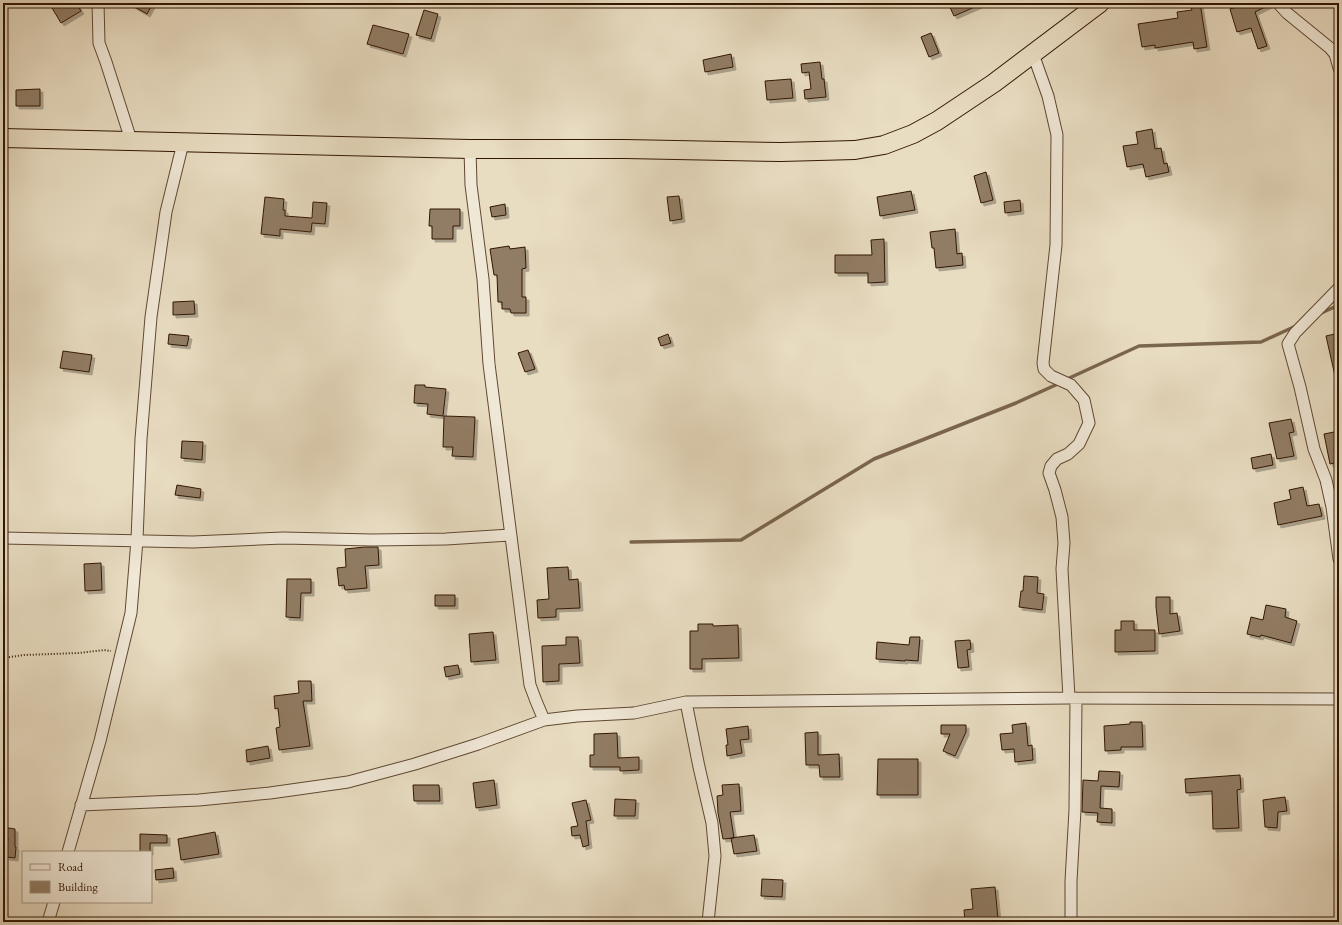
<svg xmlns="http://www.w3.org/2000/svg" width="1342" height="925" viewBox="0 0 1342 925" font-family="'EB Garamond',serif">
<style>
.lines{fill:none;stroke-linecap:round;stroke-linejoin:round}
.stream{stroke:#7a654e;stroke-width:3.5}
.building{fill:#917d65;stroke:#321602;filter:url(#shadow)}
.minor-casing{stroke:#604832;stroke-width:13}
.trunk-casing{stroke:#321602;stroke-width:20}
.path{stroke:#321602;stroke-width:2;stroke-dasharray:1 2;stroke-linecap:butt}
.minor{stroke:#f0e8d7;stroke-width:11}
.trunk{stroke:#e8dcc1;stroke-width:18}
</style>
<defs>
<filter id="shadow"><feDropShadow dx="3" dy="3" stdDeviation="0" flood-color="#0004"/></filter>
</defs>
<rect width="100%" height="100%" fill="#e8dcc1"/>
<filter id="stains"><feTurbulence type="fractalNoise" baseFrequency=".005" numOctaves="4"/><feColorMatrix values="0 0 0 0 .2 0 0 0 0 .09 0 0 0 0 .02 0 0 0 .5 -.17"/></filter>
<radialGradient id="worn" r=".72"><stop offset=".6" stop-color="#630" stop-opacity="0"/><stop offset="1" stop-color="#630" stop-opacity=".3"/></radialGradient>
<g class="lines">
<path class="stream" d="M1319,314L1339,305
M1065,380L1139,346L1261,342L1298,325
M631,542L741,540L874,459L1016,403L1060,383"/>
</g>
<path class="building" d="M49,3H76L81,11L61,23Z
M128,3H153L147,14Z
M948,3H984L954,16Z
M1189,3H1200L1207,47L1194,49L1193,42L1155,48V45L1142,47L1138,24L1178,18L1177,12L1192,10Z
M1249,3H1271V4L1255,12L1267,46L1258,49L1251,28L1237,32L1230,9Z
M424,10L438,14L431,39L416,35Z
M373,25L409,34L403,54L367,44Z
M931,33L939,53L929,57L921,37Z
M731,54L733,67L705,72L703,60Z
M820,62L822,79H824L826,97L805,99L804,90L811,89L809,72L802,73L801,64Z
M791,79L793,98L767,100L765,81Z
M40,89V106H16V90Z
M1152,129L1155,149L1161,148L1164,164L1167,163L1169,172L1146,177L1143,164L1127,167L1123,146L1138,144L1136,132Z
M986,172L993,200L981,203L974,176Z
M911,191L915,210L880,216L877,197Z
M679,196L682,219L670,221L667,197Z
M265,197L284,199L283,210H285V216L312,218L313,202L327,203L325,224L312,223L311,232L280,229V236L261,234Z
M1020,200L1021,211L1005,213L1004,202Z
M505,204L506,215L492,217L490,207Z
M430,209H460V226H453V239H432V226H429Z
M955,229L957,254L962,253L963,265L936,268L934,248H932L930,232Z
M884,239L885,282L868,283V273H835V255H872L871,240Z
M509,246L510,249L525,247L526,268L522,269V297H526V313H511L510,309H502V302H498L497,275H494L490,249Z
M194,301L195,314L173,315V302Z
M1339,333V376H1335L1326,336Z
M169,334L189,336L187,346L168,344Z
M668,334L671,343L661,346L658,338Z
M528,350L535,369L525,372L518,353Z
M63,351L92,355L89,372L60,368Z
M415,385H425V387L446,389L443,416L427,414L428,404L414,403Z
M444,416L475,417L473,457L452,456L453,447H443Z
M1291,419L1294,432L1289,433L1294,456L1277,459L1269,423Z
M1339,431V462L1330,464L1324,434Z
M182,441L203,442L202,460L181,458Z
M1271,454L1273,465L1253,469L1251,458Z
M177,485L201,489L200,498L175,495Z
M1303,487L1307,506L1319,504L1322,516L1278,525L1274,503L1291,499L1289,490Z
M365,547H378L379,565L365,566L367,588L345,590L344,585L339,586L337,568L346,567L345,549Z
M101,563L102,590L85,591L84,564Z
M568,567L569,580L578,579L580,608L556,609V617L538,618L537,600L549,599L547,568Z
M1024,576L1038,577L1037,593L1044,594L1042,610L1019,607L1021,591H1023Z
M287,579H311V593H301L300,618L286,617Z
M435,595H455V606H435Z
M1156,597H1170V614L1177,613L1180,631L1159,634L1156,607Z
M1266,605L1286,609L1285,617L1297,621L1291,643L1261,635L1260,637L1247,634L1251,617L1263,620Z
M1121,621H1134V630H1155V651L1115,652V630H1121Z
M698,624H713V626L738,625L739,658L702,659V669H690V631H698Z
M493,632L496,660L471,662L469,634Z
M566,637H578L580,663L559,664V681L543,682L542,646L566,645Z
M910,637H920L918,661L905,660V661L876,659L877,642L909,645Z
M970,640L971,649L967,650L969,667L958,668L955,641Z
M458,665L460,674L446,677L444,667Z
M298,681H311L312,701H303L310,746L279,750L276,728L280,727L278,708L275,709L274,696L299,693Z
M1130,722H1142L1143,747H1121V750L1105,751L1104,726L1130,724Z
M1026,723L1028,746L1032,745L1033,760L1015,762L1014,749L1002,750L1000,734L1013,733L1012,725Z
M941,725H966V732L955,756L943,751L950,734H941Z
M748,726L749,739L740,740L742,753L727,756L726,745H728L726,729Z
M818,732V755L839,754L840,777H820L819,765H806L805,733Z
M617,733L618,758L639,757V770L620,771V767H590V755H594V734Z
M268,746L270,758L247,762L246,750Z
M878,759H918V795H877Z
M1099,771L1120,772L1119,787L1101,786L1100,808L1112,809V823L1097,822L1098,813L1082,812L1083,780L1098,781Z
M1240,775L1241,789L1237,790L1239,828L1213,829L1212,791L1186,793L1185,779Z
M494,780L497,805L476,808L473,783Z
M739,784L741,811L730,812L734,838L723,839L718,813L717,796L723,795L722,785Z
M413,785H439L440,801H414Z
M1285,797L1287,811L1278,812L1277,828L1265,827L1263,800Z
M615,799L636,800L635,816H614Z
M586,800L591,820L586,821L589,845L583,847L580,835L572,836L571,827L578,826L572,803Z
M9,828L15,829V847H16L15,858L6,857L8,838H3V829Z
M215,832L219,854L181,860L178,839Z
M140,834L167,835V843H150V852H140Z
M754,835L757,851L734,854L731,838Z
M173,868L174,878L156,880L155,870Z
M762,879L783,880L782,897L761,896Z
M995,887L998,919L989,920V922H965L964,910L973,909L971,889Z"/>
<g class="lines">
<defs>
<path id="minor" d="M98,3L99,43L106,62L131,140
M1278,3L1287,13L1330,48L1335,54L1339,68
M1033,54L1048,96L1057,135L1056,245L1043,363L1044,369L1051,376L1071,385L1084,400L1089,423L1079,444L1068,454L1057,459L1051,466L1049,473L1055,490L1062,517L1064,543L1062,569L1069,698
M470,149L471,185L483,279L489,364L530,685L536,701L544,720
M1339,288L1295,333L1288,344L1300,387L1314,449L1326,480L1332,507L1339,559
M3,538L193,542L283,538L372,540L446,539L511,535
M686,702L699,767L712,823L715,856L708,922
M81,805L199,800L270,793L348,782L415,764L478,744L544,720L577,716L634,713L686,702L1069,698L1339,699
M68,852L100,741L131,613L137,540L141,439L151,317L166,212L183,143
M48,922L54,902
M1071,922V881L1075,810L1076,698"/>
<path id="trunk" d="M3,138L470,149H625L781,152L855,150L884,145L913,134L937,121L994,83L1100,3"/>
</defs>
<use href="#minor" class="minor-casing"/>
<use href="#trunk" class="trunk-casing"/>
<path class="path" d="M3,658L24,655L79,653L104,650L111,651"/>
<use href="#minor" class="minor"/>
<use href="#trunk" class="trunk"/>
</g>
<rect width="1342" height="925" fill="none" stroke="#e8dcc1" stroke-width="16"/>
<rect x="4" y="4" width="1334" height="917" fill="none" stroke="#321602" stroke-width="2"/>
<rect x="8" y="8" width="1326" height="909" fill="none" stroke="#321602"/>
<rect x="22" y="851" width="130" height="52" fill="#f0e8d7" stroke="#a49482"/>
<rect x="30" y="864" width="20" height="6" fill="#f0e8d7" stroke="#a49482"/>
<text x="58" y="871" font-size="12" fill="#321602">Road</text>
<rect x="30" y="881" width="20" height="12" fill="#917d65" stroke="#a49482"/>
<text x="58" y="891" font-size="12" fill="#321602">Building</text>
<rect width="100%" height="100%" filter="url(#stains)"/>
<rect width="100%" height="100%" fill="url(#worn)"/>
</svg>
